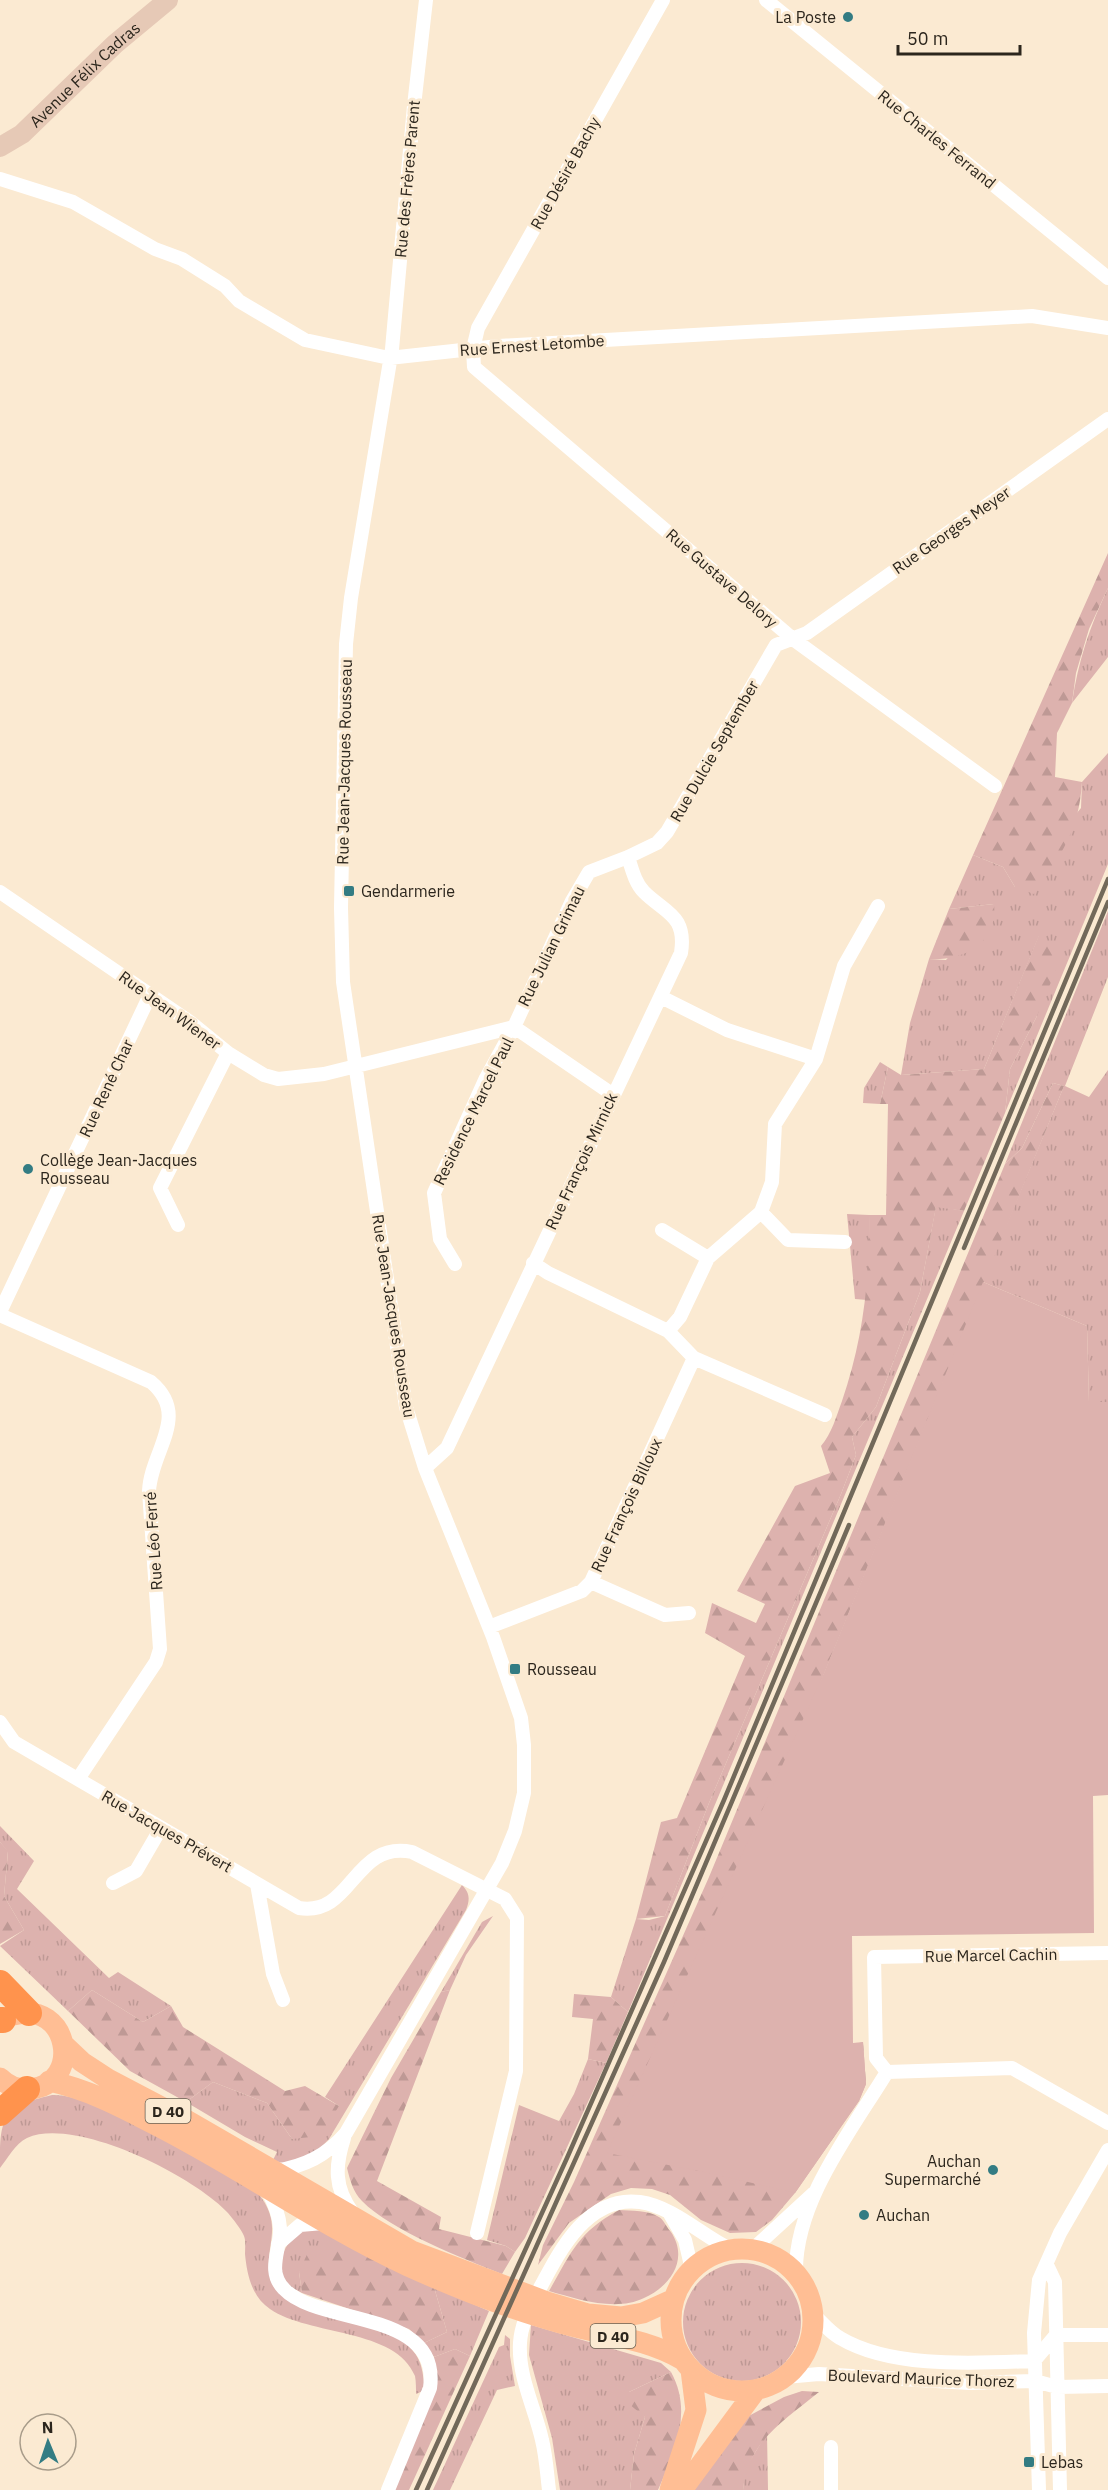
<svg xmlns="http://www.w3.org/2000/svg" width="1108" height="2490" viewBox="0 0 1108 2490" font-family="'IBM Plex Sans',sans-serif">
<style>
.grass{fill:url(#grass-tufts)}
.forest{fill:url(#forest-firs)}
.green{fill:#ddb2ae}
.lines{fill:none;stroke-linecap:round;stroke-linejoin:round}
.street{stroke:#fff;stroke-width:14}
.secondary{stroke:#e6c9b6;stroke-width:20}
.primary{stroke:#ffbe94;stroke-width:21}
.highway{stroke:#ff934d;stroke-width:26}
.rail{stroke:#72695a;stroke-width:4.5}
.poi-dot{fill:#337c83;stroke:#fbead2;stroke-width:2}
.labels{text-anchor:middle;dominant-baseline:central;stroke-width:6;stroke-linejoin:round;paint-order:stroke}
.shield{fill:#fbead2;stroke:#6a6153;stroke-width:1.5}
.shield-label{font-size:15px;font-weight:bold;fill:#2c261d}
.poi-label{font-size:16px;fill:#2c261d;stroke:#fbead2;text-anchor:start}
.street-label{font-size:16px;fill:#2c261d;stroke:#fbead2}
</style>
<defs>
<pattern id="grass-tufts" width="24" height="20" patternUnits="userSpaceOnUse" patternTransform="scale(1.5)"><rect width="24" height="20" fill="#ddb2ae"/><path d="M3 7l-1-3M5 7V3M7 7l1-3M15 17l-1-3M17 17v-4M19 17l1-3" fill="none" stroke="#be9995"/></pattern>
<pattern id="forest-firs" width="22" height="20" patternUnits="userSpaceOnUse" patternTransform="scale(1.5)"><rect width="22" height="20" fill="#ddb2ae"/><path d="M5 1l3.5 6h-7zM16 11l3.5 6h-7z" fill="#be9995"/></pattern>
</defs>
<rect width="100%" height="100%" fill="#fbead2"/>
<path class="grass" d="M1108,588V657L1072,703C1078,661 1090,626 1108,588Z
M1108,753V864L1005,1113L1010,1069L1037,1016L1039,936L984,1069L901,1075L910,1023L929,959L946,960L994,904L949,909L973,855L1003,867L1015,887L1081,808L1082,782Z
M1108,911V977L1065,1086L1089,1097L1108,1070V1402H1089L1087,1326L983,1282L1064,1086L1053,1083L1022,1148L1005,1164Z
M880,1062L888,1067L880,1104L863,1103L864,1088Z
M936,1206L964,1211L628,2012L611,1997L636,1919L649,1920L665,1916L709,1803L841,1494L856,1455L852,1437L876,1407L920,1292Z
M847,1214L869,1215L870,1259L867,1300L855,1299Z
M0,1826L34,1861L17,1889L109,1978L118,1972L171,2006L143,2022L92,1990L68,2011L0,1946L24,1930L4,1896L8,1852L0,1842Z
M462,1885C470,1893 470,1900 466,1910L329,2139L314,2155L285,2164L273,2160L277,2152L245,2137L186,2102L213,2082L267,2103L292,2139L339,2106L325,2097Z
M493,1916L466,1955L450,1990L441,1992L482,1922Z
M588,2059L606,2063L525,2238L515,2252L506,2246L487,2240L519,2105L559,2121L574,2094Z
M52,2095C99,2093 213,2168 258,2193C286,2228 262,2246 271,2281L399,2337C420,2355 422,2362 425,2390L416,2394C416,2389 416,2381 415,2376C396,2328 309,2336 270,2309C252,2297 247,2275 245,2254C245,2248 246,2241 244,2236C241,2229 233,2219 228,2213C195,2177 76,2116 27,2138C15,2144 8,2158 0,2168C0,2120 0,2107 52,2095Z
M316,2228L347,2244L299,2272L302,2293C297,2290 289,2288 286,2284C271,2269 286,2244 297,2232Z
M683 2322a59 59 0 1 1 118 0a59 59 0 1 1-118 0Z
M434,2287L489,2311L470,2356L455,2349L434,2357L424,2343L447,2332Z
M531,2325L661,2363L671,2372L629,2392L645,2417L634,2454L630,2490H560L552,2438L529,2355Z
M505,2335L510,2339V2356L515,2386L497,2390L450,2490H433L499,2347L504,2345Z
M767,2433L768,2490H743L745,2469Z"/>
<path class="forest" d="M1108,553V588L1089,629L1076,673L1072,703L1057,733L1055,777L1082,782C1079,832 1061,854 1034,894L1015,887L1003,867L973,855Z
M994,904C998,943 964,961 929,959L949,909Z
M1039,935L1063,953L1037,1016L1010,1069L1005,1113L964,1211L936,1207L920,1292L876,1407L852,1437L856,1455L841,1494L709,1803L665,1916L636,1919L661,1822L677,1818L745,1656L705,1633L712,1603L756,1623L765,1604L737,1591L795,1486L830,1473L821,1446C832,1433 836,1417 842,1401C863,1340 870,1279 869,1215H886L888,1104H880L888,1067L901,1075L984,1069Z
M1053,1083L1064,1086L648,2105L863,2042L866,2084L859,2101L795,2193L772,2220L756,2232L730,2233L701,2220L670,2195L652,2189L631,2188L611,2194L569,2223L538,2265L543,2245L574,2182L709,1877L1005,1164L1022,1148Z
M0,1842L8,1851L4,1896L24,1930L0,1944Z
M92,1990L143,2022L171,2006L183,2027L285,2091L305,2086L339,2106L320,2136L292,2139L267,2103L213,2082L186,2102L130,2071L68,2011Z
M450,1990L377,2181L441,2217L439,2229L506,2246L515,2252L502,2274C464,2259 390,2230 362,2201C353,2192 350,2180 347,2168L391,2078L441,1992Z
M574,1994L611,1997L628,2012L606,2063L588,2059L593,2019L572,2017Z
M619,2210C632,2211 648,2210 659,2217C664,2220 667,2228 671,2232C689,2259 671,2286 644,2298C616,2312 577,2299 549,2291C571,2253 578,2232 619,2210Z
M347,2244L434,2287L447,2332L424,2343L409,2329L302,2293L299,2272L309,2250Z
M455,2349L470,2356L409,2490H392L436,2387L434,2357Z
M671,2372C693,2412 675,2451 658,2490H630L634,2454L645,2417L624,2400L629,2392Z
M802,2391L819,2392C784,2421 748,2441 743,2490H691L745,2418L784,2397Z"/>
<path class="green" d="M983,1282L1087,1326L1089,1402H1108V1795L1093,1796L1094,1933L852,1936L853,2043L863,2042L866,2084L859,2101L795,2193L714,2174L607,2153L824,1673Z"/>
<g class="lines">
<path class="street" d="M663,0L478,328L473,349L474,367L793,639L995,786
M766,0L1108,278
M0,179L73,202L155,249L182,259L225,286L239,301L305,340L389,358L499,346L1032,316L1108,328
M0,892L190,1022L228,1053L264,1075L278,1079L324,1074L514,1027
M661,997L727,1030L816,1059
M514,1027L612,1094
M761,1212L772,1182L775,1124L816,1059L844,966L878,906
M761,1212L788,1240L845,1242
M178,1225L160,1188L228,1053
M662,1230L708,1258
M533,1263L548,1273L668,1331L694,1358L825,1415
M455,1264L440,1239L434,1193L486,1078L514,1027L572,901L589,872L628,857L657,843L667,832L776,645L807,633L1108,419
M0,1312L150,995
M0,1315L151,1382C191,1416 151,1450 149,1491L160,1649L156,1662L78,1779
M668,1331L680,1317L708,1258L761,1212
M425,1468L447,1448L681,953C687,915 665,913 644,892C635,883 632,869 628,857
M591,1582L665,1615L689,1613
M489,1627L582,1591L591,1582L694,1358
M0,1722L14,1742L299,1908C353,1917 353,1840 412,1852L505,1899L517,1918L516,2071L477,2233
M113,1883L136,1871L161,1828
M257,1884L273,1974L283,2000
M887,2072L1012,2068L1108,2123
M344,2138C335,2166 334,2187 352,2212
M275,2171C305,2166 326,2156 346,2133L502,1863L515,1831L524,1793V1745L521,1718L493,1637L425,1468L406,1407L343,982L341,908L346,644L351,598L392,349L414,106L426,0
M267,2190C274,2202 279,2214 280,2228C281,2249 266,2271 284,2289C319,2326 441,2309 430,2388L388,2490
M670,2214L685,2240L692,2270
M278,2244L300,2225L323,2223
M752,2250L814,2193
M1047,2265L1055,2282L1060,2490
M796,2274C794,2203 851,2131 887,2072L876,2058L874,1957L1108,1953
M813,2314C822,2322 829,2332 840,2338C892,2369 976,2363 1034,2361L1056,2335H1108
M785,2377L819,2374L969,2383L1035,2381L1057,2387L1108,2386
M831,2447V2490
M549,2490C547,2474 546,2456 542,2440C535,2408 518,2377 520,2343C521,2323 531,2306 540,2288C560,2250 588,2195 640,2202C674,2207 702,2236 732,2250
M1039,2490L1034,2333L1039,2280L1060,2233L1108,2150"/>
<path class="secondary" id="s1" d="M0,147L22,134L115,44L168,0"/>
<path class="primary" d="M64,2045L82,2062L108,2079L188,2121L412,2251L547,2302L588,2314L621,2317L643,2313L674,2299
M0,2078C8,2086 19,2090 30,2089C84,2084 69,1999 14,2015
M49,2081C87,2089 120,2106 154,2124C241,2168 320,2225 408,2266C457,2288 509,2309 561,2323C602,2335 646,2338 683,2360
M671 2320a71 71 0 1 1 142 0a71 71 0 1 1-142 0Z
M670,2490L696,2410L691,2370
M682,2490L756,2390"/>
<path class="highway" d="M0,1983L29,2013
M0,2020H3
M0,2113L27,2089"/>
<path class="rail" d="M964,1248L1108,902
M416,2490L567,2158L724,1800L1108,879
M427,2490L664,1962L849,1525"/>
</g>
<g class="poi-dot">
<circle cx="848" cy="17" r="6"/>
<rect x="343" y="885" width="12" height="12" rx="3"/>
<circle cx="28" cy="1169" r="6"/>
<rect x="509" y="1663" width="12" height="12" rx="3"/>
<circle cx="993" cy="2170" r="6"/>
<circle cx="864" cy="2215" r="6"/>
<rect x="1023" y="2456" width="12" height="12" rx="3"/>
</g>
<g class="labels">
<g class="shield">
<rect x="145.5" y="2099" width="45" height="24" rx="4.5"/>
<rect x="590.5" y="2324" width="45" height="24" rx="4.5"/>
</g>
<g class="shield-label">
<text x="168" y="2111">D 40</text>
<text x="613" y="2336">D 40</text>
</g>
<g class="poi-label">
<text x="836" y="17" text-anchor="end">La Poste</text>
<text x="361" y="891">Gendarmerie</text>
<text x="40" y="1160">Collège Jean-Jacques<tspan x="40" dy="18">Rousseau</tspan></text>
<text x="527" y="1669">Rousseau</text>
<text x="981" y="2161" text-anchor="end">Auchan<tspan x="981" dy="18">Supermarché</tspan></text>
<text x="876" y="2215">Auchan</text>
<text x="1041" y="2462">Lebas</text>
</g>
<g class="street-label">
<text stroke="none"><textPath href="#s1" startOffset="112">Avenue Félix Cadras</textPath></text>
<text transform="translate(937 139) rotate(39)">Rue Charles Ferrand</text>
<text transform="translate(565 173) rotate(-61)">Rue Désiré Bachy</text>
<text transform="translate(407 179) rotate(-85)">Rue des Frères Parent</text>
<text transform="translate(532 345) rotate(-4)">Rue Ernest Letombe</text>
<text transform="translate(951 530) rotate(-35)">Rue Georges Meyer</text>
<text transform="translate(722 578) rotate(41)">Rue Gustave Delory</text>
<text transform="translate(714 751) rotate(-60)">Rue Dulcie September</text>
<text transform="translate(344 762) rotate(-89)">Rue Jean-Jacques Rousseau</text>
<text transform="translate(551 946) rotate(-64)">Rue Julian Grimau</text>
<text transform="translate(170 1010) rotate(36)">Rue Jean Wiener</text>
<text transform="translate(106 1088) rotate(-65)">Rue René Char</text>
<text transform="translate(473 1111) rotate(-64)">Residence Marcel Paul</text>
<text transform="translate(581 1161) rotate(-65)">Rue François Mirnick</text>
<text transform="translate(394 1316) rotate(81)">Rue Jean-Jacques Rousseau</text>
<text transform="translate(626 1505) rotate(-65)">Rue François Billoux</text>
<text transform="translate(153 1541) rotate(-94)">Rue Léo Ferré</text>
<text transform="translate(167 1831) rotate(30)">Rue Jacques Prévert</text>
<text transform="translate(991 1955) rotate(-1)">Rue Marcel Cachin</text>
<text transform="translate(921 2378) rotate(2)">Boulevard Maurice Thorez</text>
</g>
</g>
<g transform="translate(48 2442) rotate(358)"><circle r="28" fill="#fbead2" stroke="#a89c8a" stroke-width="1.5"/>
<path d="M0-4.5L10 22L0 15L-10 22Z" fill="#337c83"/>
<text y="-9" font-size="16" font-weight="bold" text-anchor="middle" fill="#2c261d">N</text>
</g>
<path d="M898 45v9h122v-9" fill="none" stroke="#2c261d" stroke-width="3"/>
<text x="907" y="45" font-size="18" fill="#2c261d" stroke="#fbead2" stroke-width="4.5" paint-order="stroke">50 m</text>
</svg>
